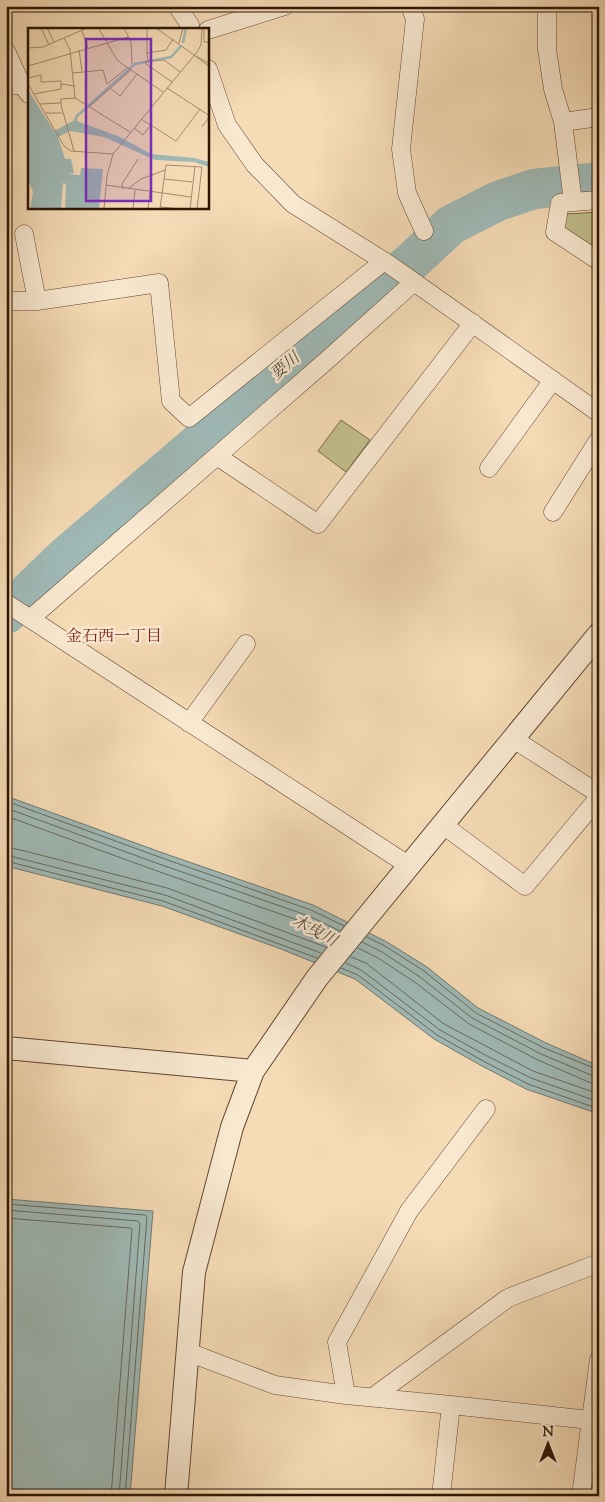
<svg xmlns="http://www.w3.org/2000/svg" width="605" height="1502" font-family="'Sorts Mill Goudy','Noto Serif JP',serif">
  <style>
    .green { fill: #c1be8b; stroke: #786a47 }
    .water { fill: #9fb9b6; stroke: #72786e }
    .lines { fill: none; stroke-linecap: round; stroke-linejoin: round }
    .shore { stroke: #66685c; stroke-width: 1 }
    .river { stroke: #9fb9b6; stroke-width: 40 }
    .minor-casing { stroke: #604730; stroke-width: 19 }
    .tertiary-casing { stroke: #604730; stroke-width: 24 }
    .minor { stroke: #f8e8d0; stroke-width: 18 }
    .tertiary { stroke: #f8e8d0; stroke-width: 22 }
    .labels { text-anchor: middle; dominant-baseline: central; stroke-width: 5; stroke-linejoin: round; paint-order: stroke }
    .water-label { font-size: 16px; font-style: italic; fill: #564f42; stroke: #f8e8d0 }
    .neighbourhood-label { font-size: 16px; fill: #7a1f14; stroke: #f8e8d0 }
    .inset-river { fill: none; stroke: #9fb9b6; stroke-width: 2.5 }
    .inset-road { fill: none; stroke: #a58c6e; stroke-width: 1 }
    .view { fill: #7b2cbf; fill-opacity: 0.15; stroke: #7b2cbf; stroke-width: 2.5 }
    .inset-edge { fill: none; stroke: #2e1603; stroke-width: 2.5 }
  </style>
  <rect width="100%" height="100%" fill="#f5dbb6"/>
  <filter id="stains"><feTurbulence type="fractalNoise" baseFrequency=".004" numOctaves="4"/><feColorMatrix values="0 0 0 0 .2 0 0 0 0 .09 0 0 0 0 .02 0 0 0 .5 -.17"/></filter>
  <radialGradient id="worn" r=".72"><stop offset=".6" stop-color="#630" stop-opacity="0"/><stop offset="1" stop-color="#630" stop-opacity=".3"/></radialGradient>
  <path class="green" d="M599 212V250L564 228 566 214Z
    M341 420 370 440 346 472 318 451Z"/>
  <path class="water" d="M6 796 163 853 313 905 387 942 427 967 478 1008 546 1043 599 1066V1114L526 1089 482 1066 434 1039 355 979 281 949 162 906 6 866Z
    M6 1199 153 1211 130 1496H6Z"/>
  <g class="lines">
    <path class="shore" d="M6 801 162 858 311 910 344 926
      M6 808 159 864 309 916 340 931
      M6 816 157 871 306 923 335 937
      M6 847 25 851 167 888 326 947
      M6 855 165 895 321 953
      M6 861 163 901 317 958
      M367 937 385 946 424 971 476 1013 544 1048 599 1070
      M362 942 382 952 420 977 472 1018 541 1054 593 1076H599
      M358 948 378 958 416 983 469 1024 538 1060 591 1083 599 1084
      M351 957 366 963 444 1024 533 1071 599 1094
      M346 963 361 970 440 1030 487 1056 531 1078 599 1102
      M341 968 358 975 437 1035 485 1062 528 1084 599 1109
      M6 1204 145 1215 147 1217 125 1496
      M6 1210 138 1221 140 1223 119 1496
      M6 1218 130 1228 132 1229 111 1496"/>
    <path class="river" d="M6 614 66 556 411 262 451 225 498 201 534 189 599 182"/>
    <g class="minor-casing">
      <path id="minor" d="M177 6 190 25
        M410 6 415 19 401 149 407 193 424 231
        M547 6V49L553 89 563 122
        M208 30 285 6
        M6 51 21 84
        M208 69 227 125 255 165 293 204 390 265 599 413
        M6 87 21 84 29 94
        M599 200 560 203 555 232 599 261
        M573 202 563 122 599 117
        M24 234 37 301
        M6 301H37L159 283 171 401 189 418 384 261
        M217 456 318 524 473 323
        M489 468 553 380
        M553 512 599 439
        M6 603 408 865
        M31 618 326 361 414 282
        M189 723 246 644
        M512 738 599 794
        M442 824 525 886 599 797
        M188 1352 275 1385 346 1395 451 1405 599 1421
        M346 1395 337 1342 409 1211 486 1109
        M373 1397 508 1298 599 1263
        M441 1496 451 1405
        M581 1496 599 1359"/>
    </g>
    <g class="tertiary-casing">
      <path id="tertiary" d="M6 1048 253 1071 232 1127 194 1272 176 1496
        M253 1071 317 978 599 634"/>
    </g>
    <use href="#minor" class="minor"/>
    <use href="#tertiary" class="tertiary"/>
  </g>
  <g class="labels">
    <g class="water-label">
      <text transform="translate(286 367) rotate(-41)">要川</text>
      <text transform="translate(314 932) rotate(28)">木曳川</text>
    </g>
    <g class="neighbourhood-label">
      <text x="114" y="637">金石西一丁目</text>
    </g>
  </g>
  <g transform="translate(28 28)">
    <rect width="181" height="181" fill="#f5dbb6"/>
    <path d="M0 62 26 103 45 93 50 84 49 93 92 109 123 126 167 130 181 134V139L166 134 127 132 76 109 42 103 30 109 37 131H43L46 145 40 146 52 147 53 140 75 141 71 181H37L38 156 35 155 33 181H2L5 164 0 151Z" fill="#9fb9b6"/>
    <path class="inset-river" d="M155 15 158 0M48 89 107 36 143 29 153 18"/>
    <path class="inset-road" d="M13 0 21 17M19 0 26 14M70 0 79 14M96 0 103 14 104 36M128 0 166 27M176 0V14H182M54 3 60 20M36 10 42 22 47 70 102 104M79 15 90 33 135 64M151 15 155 0M0 20 15 19 59 0M51 22 54 43M119 25V0M166 27 182 39M168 28 182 36M120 33 119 25 138 22 145 11M0 38 100 9M45 45 75 42 79 56 100 39M0 50 13 47V54L33 53V56L47 58M144 54 118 36V33L136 32 152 44M0 56 36 118 43 123 85 126 79 148 76 181M82 60 92 68 109 46M139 60 182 88 174 99M6 66 33 61V56M12 76 33 75M62 78 103 42M18 85H34M113 91 148 113 172 81M106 100 115 107 123 97M46 123 33 77V71L47 70M85 126 169 24 173 17 174 0M136 151 164 154M78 157 163 169M95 161 94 156 110 131M100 161 113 151 137 142M133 179 152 181M105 181 107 162M120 181 124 147M132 181 138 137 174 139 169 181M162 181 167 138"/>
    <path class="view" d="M58 11H123V173H58Z"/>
    <rect width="181" height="181" class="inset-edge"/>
  </g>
  <rect width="605" height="1502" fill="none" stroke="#f5dbb6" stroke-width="25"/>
  <rect x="8" y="8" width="590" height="1487" fill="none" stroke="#2e1603" stroke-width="2.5"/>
  <rect x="12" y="12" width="580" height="1477" fill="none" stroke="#2e1603"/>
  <g transform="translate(548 1444)" stroke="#f8e8d0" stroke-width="4" paint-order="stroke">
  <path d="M0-4L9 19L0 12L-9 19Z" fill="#2e1603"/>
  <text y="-8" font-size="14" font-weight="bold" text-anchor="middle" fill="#2e1603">N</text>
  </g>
  <rect width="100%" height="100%" filter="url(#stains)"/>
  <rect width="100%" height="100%" fill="url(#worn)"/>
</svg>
